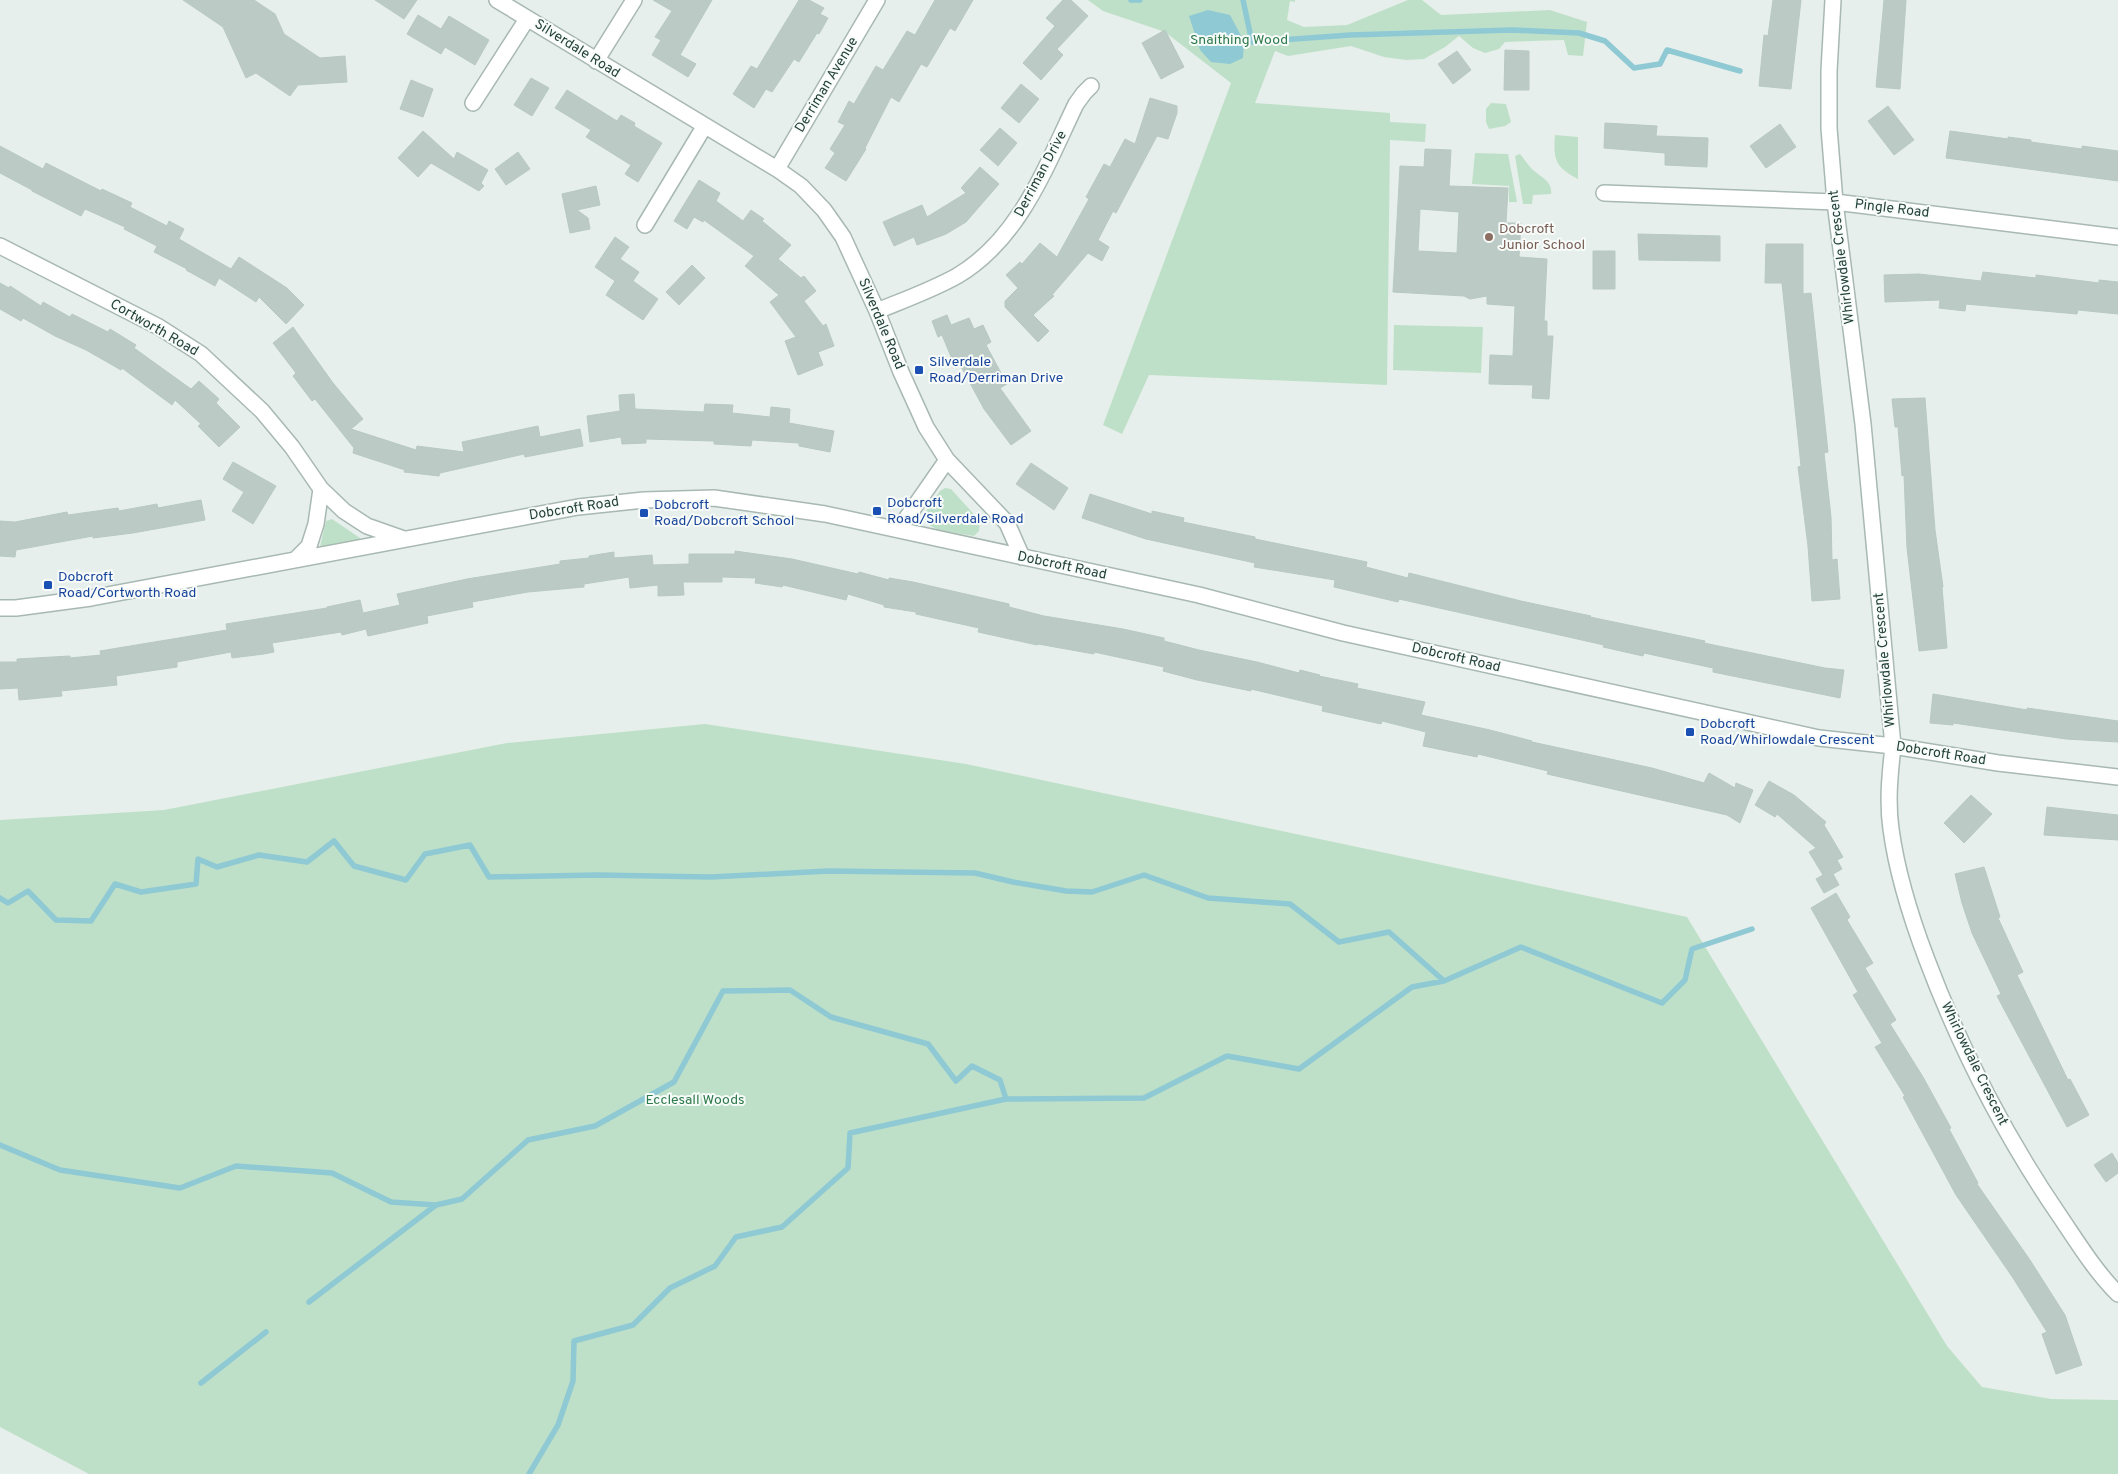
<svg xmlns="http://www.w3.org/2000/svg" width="2118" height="1474" font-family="Overpass,sans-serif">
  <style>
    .green { fill: #bfe0c8 }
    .water { fill: #8ec9d4 }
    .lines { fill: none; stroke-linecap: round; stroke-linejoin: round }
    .stream { stroke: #8ec9d4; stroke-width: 5.5 }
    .building { fill: #bbcac4; stroke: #b8c9c2; fill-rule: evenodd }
    .street-casing { stroke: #a8b8b2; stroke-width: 18 }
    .street { stroke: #fff; stroke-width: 15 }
    .education-dot { fill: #8d6e63; stroke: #f7fbf9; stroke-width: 2 }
    .transit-dot { fill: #1a4fb4; stroke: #f7fbf9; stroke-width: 2 }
    .labels { text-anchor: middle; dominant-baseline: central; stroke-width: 4; stroke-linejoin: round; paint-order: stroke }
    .park-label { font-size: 14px; fill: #2d7a4b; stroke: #f7fbf9 }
    .street-label { font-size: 14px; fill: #24423a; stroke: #f7fbf9 }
    .education-label { font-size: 14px; fill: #785e54; stroke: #f7fbf9; text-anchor: start }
    .transit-label { font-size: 14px; fill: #164399; stroke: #f7fbf9; text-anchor: start }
  </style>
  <rect width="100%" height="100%" fill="#e6efeb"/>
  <path class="green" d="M1088 0H1295V2L1290 1 1287 20 1304 27 1347 25 1408 0H1422L1441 15 1550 10 1587 22 1583 56 1568 55 1564 40 1505 42 1499 49 1485 53 1473 48 1459 36 1445 47 1424 59 1406 60 1384 57 1351 46 1288 56 1275 51 1255 103 1390 113V122L1426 124 1425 142 1390 140 1387 385 1149 375 1122 434 1103 425 1231 83 1165 32 1103 11Z
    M1491 103 1506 104 1511 122 1505 126 1489 129 1486 122V109Z
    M1555 135 1578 137V179C1556 167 1553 161 1555 135Z
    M1475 153 1508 154 1517 202H1509V186L1472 184Z
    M1520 154C1524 159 1528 165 1533 170 1541 177 1553 182 1551 194L1533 195 1532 204H1523L1515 156Z
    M1394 325 1483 327 1481 373 1393 370Z
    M945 488 951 489 980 521 979 531 974 536 938 530 926 523 924 514 940 491Z
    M332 519 360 538V545L323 553 320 547 326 521Z
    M705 724 966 764 1687 917 1947 1346 1982 1387 2051 1399 2118 1400V1474H89L0 1427V820L164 810 507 743Z"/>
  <path class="water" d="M1208 10 1230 15 1244 41 1243 58 1230 64 1211 62 1200 50 1189 16Z"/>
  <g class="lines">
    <path class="stream" d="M1131 0H1140
      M1243 0 1252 42 1350 35 1512 30 1579 33 1605 41 1634 68 1660 64 1667 50 1740 71
      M0 898 8 903 28 891 56 920 91 921 115 884 141 892 196 884 198 859 217 867 259 855 307 862 334 841 354 866 406 880 425 854 470 845 489 877 597 875 711 877 828 871 975 873 1013 882 1066 891 1092 892 1144 875 1208 898 1290 904 1339 942 1389 932 1444 981 1521 947 1662 1003 1685 980 1692 949 1752 929
      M0 1145 60 1170 180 1188 236 1166 332 1173 391 1202 436 1205 462 1199 528 1140 595 1126 674 1082 723 991 790 990 831 1017 928 1044 956 1081 972 1066 1000 1080 1006 1099 1144 1098 1227 1056 1299 1069 1412 987 1444 981
      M309 1302 436 1205
      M201 1383 266 1332
      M529 1474 558 1425 573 1381 574 1341 633 1325 670 1288 715 1266 736 1237 782 1227 848 1168 850 1133 1006 1099"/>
  </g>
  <path class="building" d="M183 0H254L275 14 284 34 320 58 345 56 347 82 298 85 290 96 256 73 246 78 223 27Z
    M375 0H417L404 19Z
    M653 0H712L680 55 696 64 688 77 652 55 661 40 655 37 672 11Z
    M799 0H809L824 8 820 14 828 18 819 34 817 33 799 62 794 59 772 92 766 89 754 108 733 94 751 66 757 69Z
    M935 0H973L955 31 950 28 927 67 921 64 899 102 891 97 865 148 866 149 846 181 825 168 835 153 830 149 845 125 838 122 849 101 854 104 876 66 883 70 907 31 915 35Z
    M1063 0H1071L1088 16 1057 49 1063 55 1041 80 1023 63 1055 26 1046 18Z
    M1773 0H1801L1791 89 1759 86 1764 35 1768 36Z
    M1884 0H1906L1900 89 1876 87Z
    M418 15 441 29 449 16 489 40 475 65 445 47 441 54 407 34Z
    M1165 30 1184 67 1161 79 1142 43Z
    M1505 50 1529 51V90H1504Z
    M1457 51 1471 70 1453 84 1438 64Z
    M531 78 549 88 532 116 514 105Z
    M411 80 433 89 423 117 400 109Z
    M1021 84 1039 99 1019 123 1001 108Z
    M567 90 617 121 621 115 635 123 634 126 662 143 638 182 625 174 631 165 586 137 591 130 555 108Z
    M1150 98 1177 106V113L1168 139 1157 136 1116 213 1113 211 1098 240 1109 247 1102 261 1088 253 1052 295 1054 296 1033 315 1049 331 1038 342 1005 307V301L1018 288 1006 275 1020 262 1022 264 1040 243 1057 257 1089 199 1086 197 1104 164 1110 167 1125 139 1135 144Z
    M1888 106 1914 140 1894 155 1868 121Z
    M1605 123 1657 126 1656 136 1708 138 1707 167 1665 165V153L1604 148Z
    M1780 124 1796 147 1766 168 1750 146Z
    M1000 128 1017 143 998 166 980 150Z
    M423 131 454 159 457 152 488 170 481 183 484 186 479 191 431 163 418 177 398 158Z
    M1950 131 2008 139V137L2031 140V142L2082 149V146L2118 151V181L1946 158Z
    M0 146 43 169 46 163 101 191 102 189 132 203 130 207 167 226 169 221 184 229 179 239 231 269 239 257 287 288 304 305 286 324 259 297 256 302 219 278 215 286 186 270 187 269 154 252 157 246 124 229 125 227 85 209 81 216 32 191V190L0 173Z
    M1425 149 1451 150 1449 186 1508 188 1506 223H1521L1519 257 1547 259 1544 321H1547V336H1553L1549 399 1532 398 1533 385 1489 384 1490 355 1513 356 1515 306 1487 304V296L1470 299 1464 296 1393 292 1400 166 1424 167ZM1420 209 1459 212 1457 253 1418 251Z
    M518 152 530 169 506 185 495 169Z
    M980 167 999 184 966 222 946 234 917 245 914 237 894 246 883 222 922 205 927 217 966 193 961 188Z
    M699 180 720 193 716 201 743 221 751 210 764 219 762 221 791 245 778 259 801 278 804 276 816 291 804 301 823 326 826 324 834 346 818 352 823 365 798 375 785 341 796 337 770 302 779 295 745 266 754 256 704 220 703 222 694 217 687 229 674 221Z
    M596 186 600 205 577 210 588 218 590 229 570 233 562 194Z
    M1638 234 1720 236V261L1639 260Z
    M615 237 629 247 620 259 639 272 633 281 658 299 643 320 606 295 615 281 595 267Z
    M1766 244H1803V294L1811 293 1828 452 1824 453 1831 517 1832 560 1837 559 1840 599 1812 601 1808 546 1798 467 1801 466 1782 283H1765Z
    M1593 251H1615V289H1593Z
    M692 265 705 278 679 305 666 292Z
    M1983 272 2036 278V275L2099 283V280L2118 282V314L2078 310 2077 314 1966 304 1965 311 1939 308 1940 300 1885 302 1884 275 1919 274 1981 281Z
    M0 283 9 288 10 286 41 306 43 302 70 317 72 314 108 332 110 329 136 345 134 348 191 389 199 381 219 399 216 403 240 427 219 447 198 426 201 424 175 400 172 405 122 368 121 370 86 350 55 336 23 318 21 321 0 309Z
    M947 315 951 325 969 318 974 329 983 325 991 342 986 345 1007 384 1000 388 1031 431 1011 445 984 409 956 357 952 359 942 335 938 337 932 321Z
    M293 327 333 383 363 419 351 429 416 450 417 446 464 452 462 442 538 426 540 437 580 429 583 446 525 457 524 454 440 473 439 476 404 472 405 470 353 453 354 448 315 399 312 401 293 376 296 373 273 343Z
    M634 394 635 409 704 412 705 404 733 405 732 413 770 417 771 407 790 409 789 423 834 431 830 452 799 446V443L752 440 751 446 714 444V441L646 439V443L622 444 621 437 590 442 587 416 620 411 619 395Z
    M1925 398 1935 530 1943 587H1942L1947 648 1919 651 1907 548 1904 475 1902 476 1898 427H1895L1892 399Z
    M233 462 276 486 253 524 232 511 244 492 223 479Z
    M1031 463 1068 488 1054 510 1016 484Z
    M1090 494 1152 514V511L1184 518 1183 522 1255 537V539L1367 562 1366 567 1408 578 1409 573 1521 601 1591 616 1590 617 1705 641 1704 643 1825 668 1844 670 1840 698 1713 672V668L1644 653 1643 656 1603 647 1604 645 1399 599 1398 602 1334 587 1335 580 1254 567 1255 563 1146 539 1082 518Z
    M201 500 205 520 133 533 93 538V536L16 550 15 557 0 556V521L15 522 67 512 68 515 118 508 119 511 157 504 158 508Z
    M735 551 792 559 858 574 859 572 889 580V578L913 582 1009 604V607L1044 616 1123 629 1164 638V641L1199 650 1257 662 1299 673 1300 670 1320 675 1319 676 1358 684 1357 688 1425 702 1421 715 1490 730 1532 741V742L1652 768 1704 783 1709 773 1735 788 1736 783 1753 790 1740 823 1727 815 1547 774 1548 771 1478 754 1477 757 1423 746 1426 732 1382 721 1381 724 1322 711 1323 706 1251 689V691L1197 680 1163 671 1164 667 1094 652V654L1038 644 1037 645 978 632 979 628 916 614V612L884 607V605L848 594 846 600 783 585 782 587 755 583 756 578 722 577V582H683L684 595 658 596V585L630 588 629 577 584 584V587L528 592 472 602 473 607 427 616 428 623 368 636 366 629 342 635 341 632 272 643 274 652 264 654 232 658 231 652 177 662V667L116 676 117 685 61 691 62 696 19 700 18 688 0 689V662H17V659L70 656V658L101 655 100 651 227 630 226 624 327 608V607L360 600 363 613 400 605 397 594 467 579 560 564V561L589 558V556L614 552V558L652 555 653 565 689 564V554H735Z
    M1933 694 2027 710V708L2118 721V742L2066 739 1953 723V725L1930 723Z
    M1769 781 1794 795 1826 822 1824 825 1843 857 1837 860 1842 869 1833 874 1839 885 1824 893 1816 879 1823 875 1809 852 1816 848 1777 814 1775 817 1755 805Z
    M1971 795 1992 814 1964 843 1944 823Z
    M2047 807 2118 815V840L2044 835Z
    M1984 867 2000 917 1998 918 2023 972 2017 975 2068 1080 2070 1079 2089 1115 2067 1127 1997 996 2001 994 1972 933 1962 903 1955 874Z
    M1836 893 1850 917 1847 920 1873 963 1865 968 1896 1020 1890 1024 1923 1077 1951 1128 1949 1129 1978 1183 1977 1184 2030 1260 2065 1315 2082 1365 2056 1374 2042 1334 2047 1332 2013 1278 1956 1195 1903 1097 1905 1096 1875 1047 1882 1043 1853 995 1858 992 1811 908Z
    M2112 1153 2118 1163V1173L2106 1182 2094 1165Z"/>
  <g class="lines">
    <g class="street-casing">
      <path id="street" d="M497 0 777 169 801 186 824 210 843 237 877 311 901 372 926 427 947 460 1007 523 1022 557
        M1833 0 1829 71V128L1835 202 1863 424 1893 746C1890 774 1887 801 1891 829 1897 874 1911 918 1927 960 1961 1050 2005 1136 2059 1215 2078 1243 2095 1271 2118 1294
        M596 61 634 0
        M473 103 527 19
        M777 169 877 0
        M1604 193 1835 202 2118 237
        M645 225 704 127
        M0 246 159 327 201 354 262 411 292 447 321 489 344 511 367 526 404 539
        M877 311C904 300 932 290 957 276 1020 239 1046 166 1076 104L1084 93 1091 86
        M899 529 947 460
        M295 560 309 546 316 524 321 489
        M0 608H16L91 598 578 507 644 500 714 498 825 514 1199 595 1343 633 1819 738 1893 746 1998 763 2118 777"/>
    </g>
    <use href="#street" class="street"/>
  </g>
  <circle class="education-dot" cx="1489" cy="237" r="5"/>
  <g class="transit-dot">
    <rect x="914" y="365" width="10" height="10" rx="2.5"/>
    <rect x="872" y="506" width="10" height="10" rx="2.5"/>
    <rect x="639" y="508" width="10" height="10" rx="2.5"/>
    <rect x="43" y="580" width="10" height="10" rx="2.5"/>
    <rect x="1685" y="727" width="10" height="10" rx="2.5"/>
  </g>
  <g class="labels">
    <g class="park-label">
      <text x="1239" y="40">Snaithing Wood</text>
      <text x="695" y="1100">Ecclesall Woods</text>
    </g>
    <g class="street-label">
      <text transform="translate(577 49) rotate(32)">Silverdale Road</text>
      <text transform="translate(827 85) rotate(-59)">Derriman Avenue</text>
      <text transform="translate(1041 174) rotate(-62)">Derriman Drive</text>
      <text transform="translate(1892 209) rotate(7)">Pingle Road</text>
      <text transform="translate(1842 257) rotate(-97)">Whirlowdale Crescent</text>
      <text transform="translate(881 324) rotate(67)">Silverdale Road</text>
      <text transform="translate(154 328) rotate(30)">Cortworth Road</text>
      <text transform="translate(574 509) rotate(-9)">Dobcroft Road</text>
      <text transform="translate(1062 566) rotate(12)">Dobcroft Road</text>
      <text transform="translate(1456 658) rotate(13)">Dobcroft Road</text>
      <text transform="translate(1885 660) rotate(-95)">Whirlowdale Crescent</text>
      <text transform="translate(1941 754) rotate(9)">Dobcroft Road</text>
      <text transform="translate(1974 1064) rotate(64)">Whirlowdale Crescent</text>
    </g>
    <g class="education-label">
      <text x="1499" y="229">Dobcroft<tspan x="1499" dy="16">Junior School</tspan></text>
    </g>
    <g class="transit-label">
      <text x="929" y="362">Silverdale<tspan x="929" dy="16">Road/Derriman Drive</tspan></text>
      <text x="887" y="503">Dobcroft<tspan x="887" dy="16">Road/Silverdale Road</tspan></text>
      <text x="654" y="505">Dobcroft<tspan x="654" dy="16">Road/Dobcroft School</tspan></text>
      <text x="58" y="577">Dobcroft<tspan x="58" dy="16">Road/Cortworth Road</tspan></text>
      <text x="1700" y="724">Dobcroft<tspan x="1700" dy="16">Road/Whirlowdale Crescent</tspan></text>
    </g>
  </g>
</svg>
